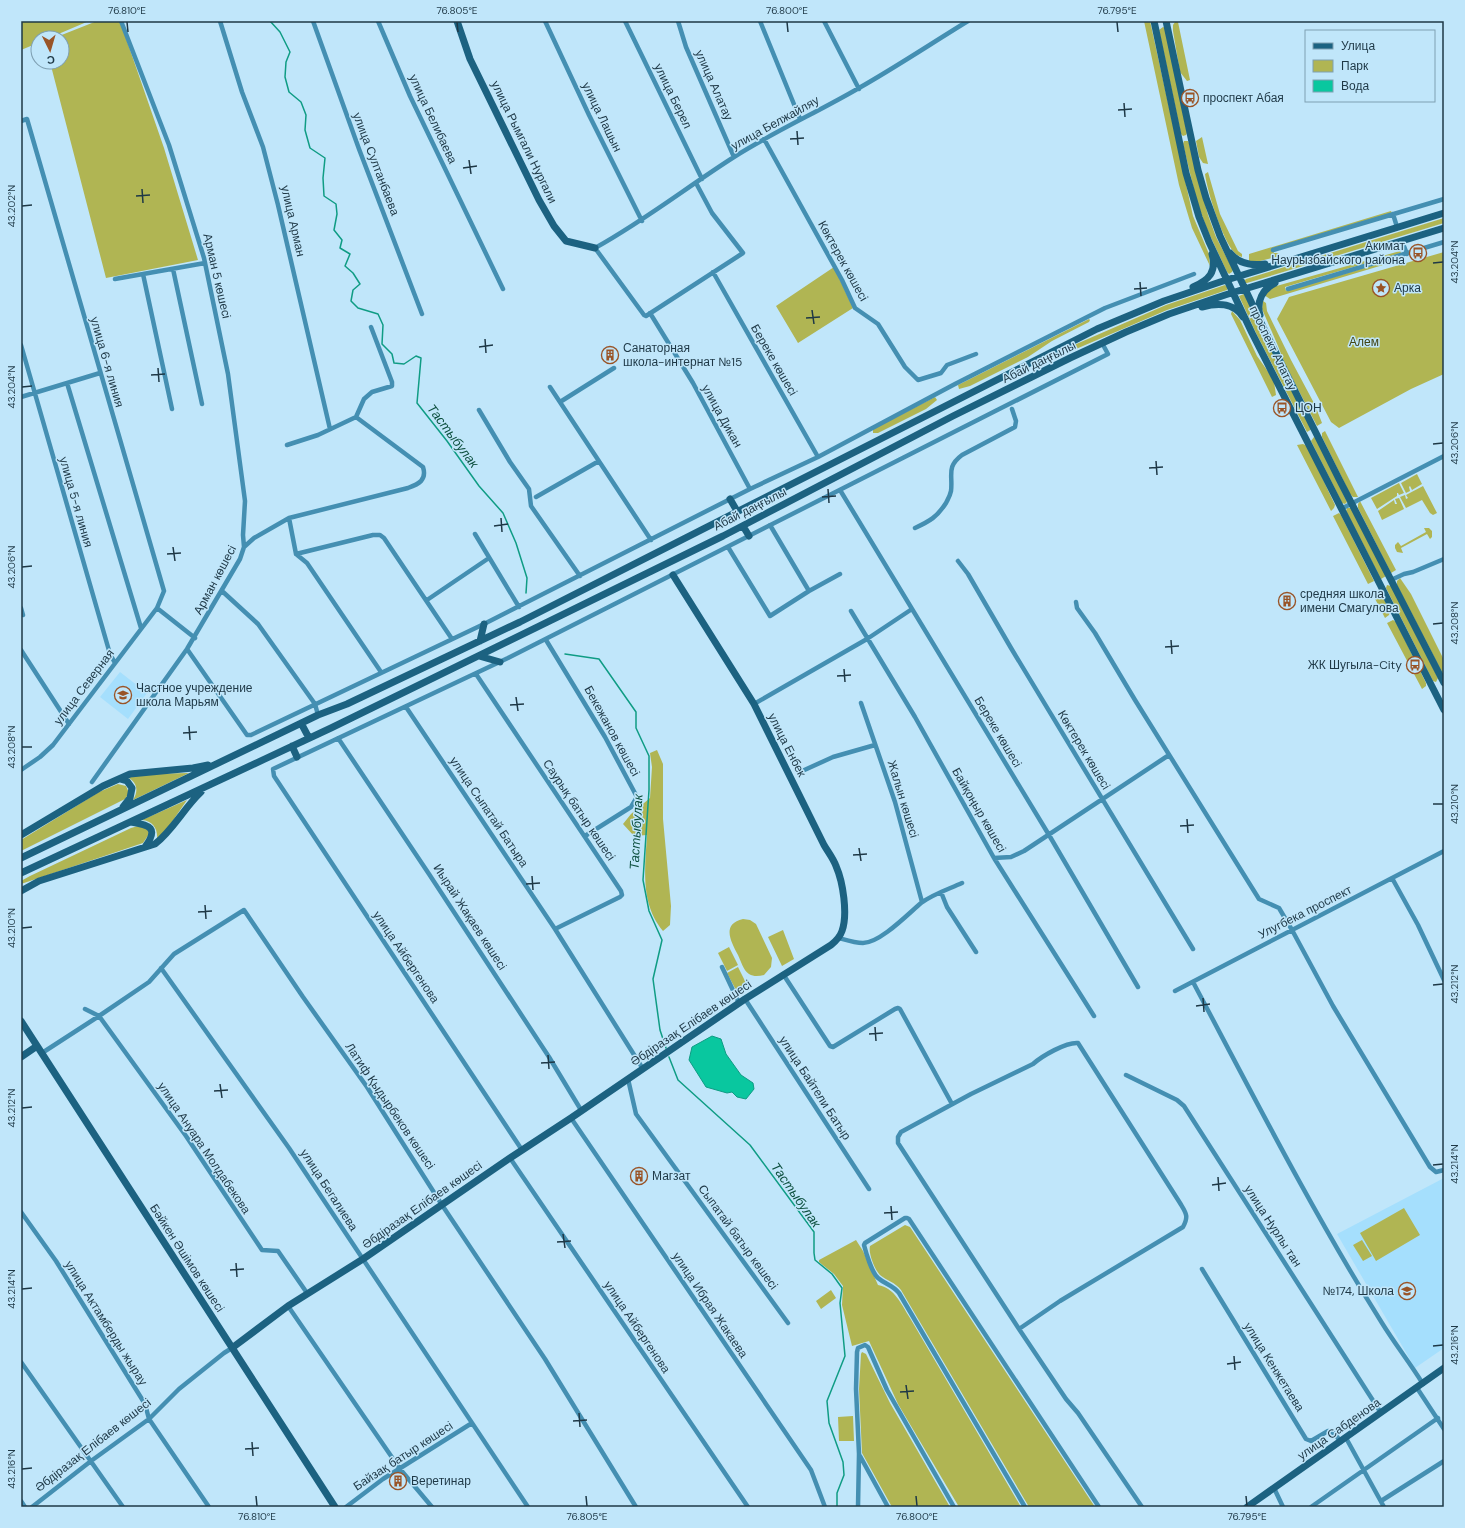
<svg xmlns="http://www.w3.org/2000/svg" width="1465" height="1528" font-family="'DM Sans',sans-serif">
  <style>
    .built { fill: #a5dffd }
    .green { fill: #b0b553 }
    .water { fill: #09c79f; stroke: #0f9c84 }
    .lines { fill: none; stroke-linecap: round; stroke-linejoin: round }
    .stream { stroke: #0f9c84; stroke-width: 1.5 }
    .street { stroke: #448fb2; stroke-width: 4.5 }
    .secondary { stroke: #1c6281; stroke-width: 7 }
    .ticks { fill: none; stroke: #1e3846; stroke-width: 1.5 }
    .labels { text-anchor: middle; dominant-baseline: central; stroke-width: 3; stroke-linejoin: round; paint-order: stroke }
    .street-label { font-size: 12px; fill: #1e3846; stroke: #c0e6fa }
    .poi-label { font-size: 12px; fill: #1e3846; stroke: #c0e6fa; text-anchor: start }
    .park-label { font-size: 12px; fill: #424413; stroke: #c0e6fa }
    .water-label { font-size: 13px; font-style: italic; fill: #0c4f3e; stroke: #c0e6fa }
    .neatline { fill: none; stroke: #1e3846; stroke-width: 1.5 }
    .ticks-label { font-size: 10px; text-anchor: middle; fill: #1e3846 }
  </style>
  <rect width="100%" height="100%" fill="#c0e6fa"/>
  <path class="built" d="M120 672 147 693 128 719 100 697Z
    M1444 1178V1348L1415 1368 1337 1234Z"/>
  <path class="green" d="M21 21H89L49 38H38V43L21 50Z
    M97 21H120L164 148 198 260 106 278 50 62H62V38H54Z
    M1144 21H1150L1193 216 1209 254 1210 266 1192 228 1179 185Z
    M1175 22H1178L1190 80 1187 81 1180 72 1173 31V25Z
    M1163 27 1165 28 1187 133 1186 135 1183 136 1181 134 1159 30Z
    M1202 137 1208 164 1203 163 1199 157 1196 141Z
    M1184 141H1188L1189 143 1208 215 1216 237 1233 270 1232 272 1229 274 1227 272 1207 229 1197 202 1183 144Z
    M1208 172 1220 214 1238 251 1242 254V257C1239 256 1236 255 1234 252 1223 241 1207 191 1205 174Z
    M1391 211 1392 213 1272 249 1274 253H1278L1280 256 1256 262 1249 261V254Z
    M1444 218V223L1247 283H1245L1244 281 1246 279Z
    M1400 251 1401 253 1285 287 1286 291 1402 257 1403 259 1270 299 1264 295 1273 287Z
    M1444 252V374L1411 389 1339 428 1331 422 1277 319 1289 297Z
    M834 267 853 308 798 343 776 306Z
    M1225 285 1228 288 1227 290 1167 310 1076 349 1074 345 1166 305Z
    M1244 294 1312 429 1307 432 1256 333 1239 296Z
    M1263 301 1266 303 1267 311 1291 360 1315 405 1322 423 1317 426 1285 364 1278 346 1262 309Z
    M1232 311 1240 320 1257 356 1269 373 1274 382 1276 395 1272 397 1231 314Z
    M1089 319 1090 320 1089 322 1052 341 1028 357 970 386 959 389 958 385 976 376Z
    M935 397 937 400 926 409 878 433H873V429Z
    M1325 431 1358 497H1353L1350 494 1322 437V433Z
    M1314 437 1316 438 1347 502 1345 504 1342 503 1311 441Z
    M1303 444 1307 446 1335 505 1334 508 1331 511 1297 445Z
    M1417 474 1422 484 1412 490 1410 486 1409 487 1410 491 1406 493 1401 483Z
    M1399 483 1404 493 1399 495 1398 493H1397V496L1377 509 1371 498Z
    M1423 486 1437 513 1433 515 1430 513 1422 500 1406 508 1400 497 1405 495 1406 499 1408 498 1406 495Z
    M1399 498 1404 509 1382 520 1378 511 1394 500 1395 504H1397L1395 499Z
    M1360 501 1396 570 1391 573 1358 508V504Z
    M1347 508H1351L1386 576 1381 579 1346 511Z
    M1339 513 1341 515 1374 581 1368 584 1333 516Z
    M1424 528H1429L1432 531V537L1430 539 1427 534 1401 548 1403 553 1397 552 1395 548V545L1398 542 1401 546 1426 532Z
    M1400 578 1411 594 1444 660V676L1397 585V581Z
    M1387 585 1391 586 1438 678 1436 682 1433 681 1386 588Z
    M1376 591H1380L1390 611 1389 615 1385 618 1372 593Z
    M1393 620 1396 622 1426 683V686L1422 689 1387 623Z
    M657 750 663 764V819L671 906 670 925 663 931C640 904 645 868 647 835L634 836 623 824 631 814 650 798 652 767 650 753Z
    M189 773 133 800C139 790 137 782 127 777L149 774Z
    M118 784 126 786 129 793 125 799 21 851V840L99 792Z
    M187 800 167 829 157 839C158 829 153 821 142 820Z
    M138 826 148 829 149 834 143 843 21 884V881L30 876 131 828Z
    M743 919 750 920 756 924 772 958 771 967 764 975C759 976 754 977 749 974 743 970 741 961 738 955 731 942 721 924 743 919Z
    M783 930 794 959 782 966 768 937Z
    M729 947 738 965 727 971 718 953Z
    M738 967 748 987 737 992 727 973Z
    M1404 1208 1420 1235 1376 1261 1360 1233Z
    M905 1225 910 1227 1095 1507H1029L901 1290C895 1282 887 1281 880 1275 875 1270 868 1253 870 1246Z
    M856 1240 863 1251 878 1285C895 1288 901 1304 910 1318L1021 1507H959L898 1404 869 1341 852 1346 842 1305 843 1286 834 1274 819 1262V1260Z
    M1362 1240 1372 1256 1363 1261 1353 1245Z
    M831 1290 836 1298 821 1309 816 1301Z
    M862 1352 866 1354 890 1403 950 1507H892L862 1453 859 1389 861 1354Z
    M853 1416 854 1441H839L838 1417Z"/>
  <path class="water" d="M712 1036 721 1039 726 1054 741 1075 753 1083 754 1089 746 1099 737 1097 732 1092 727 1093 706 1087 689 1060 692 1047Z"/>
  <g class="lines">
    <path class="stream" d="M270 21 280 32 290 52 286 62 285 77 289 92 301 102 306 115 305 130 310 148 325 158 323 178 324 196 336 204 337 214 334 230 342 240 340 248 350 254 345 266 353 273 360 284 353 290 351 301 358 308 378 314 383 325 382 344 392 354 394 363 404 364 416 356 421 358 417 403 447 441 479 486 503 513 516 543 527 578 526 593
      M565 654 599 659 636 712V728L649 756V790L643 880 649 911 662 940 653 979 660 1030 666 1048
      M669 1057 678 1080 750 1145 814 1232V1253L815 1260 832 1274 842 1288 840 1303 845 1356 827 1401 829 1423 843 1462 844 1475 837 1493V1507"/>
    <path class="street" d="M121 21 169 145 204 258 228 374 245 501 243 535 244 547
      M220 21 242 92 263 147 278 205 330 429
      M313 21 359 149 422 314
      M378 21 410 96 503 289
      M545 21 589 115 642 221
      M625 21 702 179
      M678 21 686 47 734 157
      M760 21 800 119
      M824 21 859 89
      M21 121 27 119 164 591 157 608 53 745 40 757 21 770
      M764 139 842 280 855 308 878 324 905 367 918 380 941 373 947 365 976 354
      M696 183 712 213 743 253 646 316 644 315 595 248C644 221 687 187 734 157 775 131 818 112 859 88 896 67 932 43 968 21
      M1393 214 1397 227
      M1402 241 1407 254
      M1273 250 1444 199
      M173 269 202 404
      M713 272 818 457
      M143 274 172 409
      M115 279 205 263
      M1288 289 1444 242
      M650 313 693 383 750 489
      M21 345 110 654 115 663
      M67 383 141 628
      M550 387 651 540
      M21 397 100 373
      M560 402 614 368
      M479 410 510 462 529 489 531 506 580 576
      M287 445 318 435 356 417 364 399 372 392 392 386V382L371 327
      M840 490 1049 835 1138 987
      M536 497 599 461
      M1341 509 1444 456
      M289 518 296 554
      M770 525 809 591
      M915 528C930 521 937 517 946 503 948 499 950 496 951 491 953 475 946 467 962 455L1015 427 1016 421 1012 409
      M475 534 519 607
      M728 547 770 616 809 591 840 574
      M296 554 373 535H380L384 538 452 639
      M296 554 307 563 381 672
      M958 561 968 574 1011 648 1193 949
      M1391 580 1404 574 1413 572 1444 559
      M222 591 258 624 315 704 318 715
      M427 600 489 558
      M1076 602 1077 608 1095 633 1135 700 1259 899 1279 908 1292 930 1333 1006 1430 1167 1436 1172 1444 1170
      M21 608 23 615
      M157 608 195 638
      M851 611 915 717 994 858 1094 1016
      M546 640 605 737 637 797 631 807 585 836
      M187 649 247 735H251L484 624 750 489 818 457 955 384 1105 308 1194 274
      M21 650 69 724
      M476 674 621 891 622 895 620 897 555 929
      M861 703 895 802 922 902
      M754 704 867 639 912 609
      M406 707 555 929 643 1069
      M338 738 429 874 549 1057 581 1110
      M800 772 833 757 875 745
      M92 782 187 649 240 559 244 547 254 538 289 518 408 488C419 484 427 480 423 467L356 417
      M994 858 1011 857 1024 851 1169 755
      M1392 878 1418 925 1444 980
      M941 892 947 907 976 952
      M839 938C846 940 855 943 863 943 880 943 908 914 921 903 933 894 949 889 962 883
      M722 967 739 1003
      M161 968 289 1148 528 1507
      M783 974 830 1046 833 1047 895 1009 898 1008 900 1009 952 1104
      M1193 982C1254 1097 1313 1213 1382 1323 1395 1344 1410 1363 1423 1384
      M1175 991 1444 851
      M745 999 869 1189
      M85 1009 99 1016 186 1136 262 1250 278 1251 307 1293
      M42 1053 99 1016 149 982 174 954 244 910 303 997 367 1087 442 1205 545 1359 636 1507
      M1126 1075 1177 1100 1184 1106 1381 1413
      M628 1079 636 1114 788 1323
      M571 1118 811 1470 825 1507
      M522 1150 274 776 273 769 508 658 1108 354 1102 343
      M510 1158 748 1507
      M21 1212 56 1261 145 1404 149 1419 209 1507
      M1202 1269 1306 1439 1311 1441 1328 1431 1334 1433 1341 1442
      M288 1306 400 1469 432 1507
      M1019 1329 1060 1301 1183 1227C1189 1216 1186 1213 1180 1203L1078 1043C1066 1042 1042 1056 1033 1064L971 1094 901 1132 898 1137V1143L1019 1329 1066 1399 1078 1413 1142 1507
      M21 1362 123 1507
      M1417 1388 1444 1429
      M1346 1438 1384 1507
      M860 1456 888 1507
      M1274 1488 1283 1507
      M21 1501 25 1507
      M1381 1501 1444 1461
      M32 1507 91 1461 149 1419 179 1389 224 1353 232 1348
      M346 1507 383 1479 472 1423
      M858 1507 859 1454 856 1389 857 1352 858 1348 865 1345 868 1347 887 1390 954 1507
      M1025 1507 899 1293C893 1285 885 1284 878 1278 872 1273 866 1253 864 1245L865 1243 905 1218H907L909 1219 1099 1507
      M1311 1507 1438 1418"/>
    <path class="secondary" d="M457 21 470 59 539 200 554 226 566 241 595 248
      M1154 21 1186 173 1199 217 1209 242 1252 333 1444 710
      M1166 21 1198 170 1206 198 1220 236 1264 329 1339 479 1444 683
      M1230 253C1239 264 1251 266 1265 264
      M1193 287C1209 280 1217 272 1212 254
      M1202 307C1217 303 1233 302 1243 317
      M1260 315C1256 301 1263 289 1275 283
      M730 499 737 511
      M743 526 749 536
      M480 641 484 624
      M479 656 500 662
      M301 723 309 738
      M292 746 297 757
      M120 779 127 781 132 788 130 798 123 807
      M131 822C150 825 159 828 145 847
      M21 835 103 786 130 774 193 768 208 765
      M21 858 318 715 347 704 520 622 1097 329 1164 301 1220 282 1444 213
      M21 873 331 728 723 536 953 416 1070 358 1126 332 1169 314 1225 295 1444 228
      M21 891 39 881 155 844C173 830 184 808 201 792
      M21 1021 335 1507
      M21 1057 37 1046
      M232 1348 288 1306 363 1259 510 1158 571 1118 745 999 831 945C836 941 840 937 842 931 848 914 843 882 836 866 833 858 828 852 824 845L754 704 673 575
      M1247 1507 1444 1368"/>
  </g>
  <path class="ticks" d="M127 22 128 32M457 22 458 32M787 22 788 32M1117 22 1118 32M1124 103 1125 117M1118 110 1132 109M797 131 798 145M790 139 804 138M469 160 471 174M463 168 477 166M142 189 143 203M136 196 150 195M22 206 32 205M1433 263 1443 262M1140 282 1141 296M1134 289 1147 288M812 310 814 324M806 318 820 317M485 339 486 353M479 347 493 345M158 368 159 382M151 375 165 374M22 387 32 386M1433 444 1443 443M1156 461 1157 475M1149 468 1163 467M828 489 829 503M822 497 836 496M501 518 502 532M494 526 508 524M173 547 175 561M167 554 181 553M22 567 32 566M1433 624 1443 623M1171 640 1172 654M1165 647 1179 646M844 669 845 682M837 676 851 675M516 697 518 711M510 705 524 704M189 726 190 740M183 733 197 732M22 747H32M1433 804H1443M1187 819 1188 833M1180 826 1194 825M859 848 861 861M853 855 867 854M532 876 533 890M526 884 540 883M205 905 206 919M198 912 212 911M22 928 32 927M1433 985 1443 984M1203 998 1204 1012M1196 1006 1210 1004M875 1027 876 1041M869 1034 883 1033M548 1055 549 1069M541 1063 555 1062M220 1084 222 1098M214 1091 228 1090M22 1108 32 1107M1433 1165 1443 1164M1218 1177 1219 1191M1212 1185 1226 1183M891 1206 892 1220M884 1213 898 1212M563 1234 565 1248M557 1242 571 1241M236 1263 237 1277M230 1270 244 1269M22 1289 32 1288M1433 1346 1443 1345M1234 1356 1235 1370M1227 1364 1241 1362M906 1385 908 1399M900 1392 914 1391M579 1413 580 1427M573 1421 587 1420M252 1442 253 1456M245 1449 259 1448M22 1469 32 1468M256 1496 257 1506M586 1496 587 1506M916 1496 917 1506M1246 1496 1247 1506"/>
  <defs>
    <g id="bus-ring" transform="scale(0.9)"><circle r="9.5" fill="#c0e6fa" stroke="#995427" stroke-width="1.5"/><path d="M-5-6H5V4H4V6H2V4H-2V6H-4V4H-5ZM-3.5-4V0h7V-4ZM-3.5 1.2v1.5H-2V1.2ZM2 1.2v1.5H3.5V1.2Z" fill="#995427"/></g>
    <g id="sight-ring" transform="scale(0.9)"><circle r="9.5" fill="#c0e6fa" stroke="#995427" stroke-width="1.5"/><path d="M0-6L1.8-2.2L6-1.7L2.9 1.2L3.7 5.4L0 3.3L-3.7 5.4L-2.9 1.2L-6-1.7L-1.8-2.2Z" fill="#995427"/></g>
    <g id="building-ring" transform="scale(0.9)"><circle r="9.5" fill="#c0e6fa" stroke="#995427" stroke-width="1.5"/><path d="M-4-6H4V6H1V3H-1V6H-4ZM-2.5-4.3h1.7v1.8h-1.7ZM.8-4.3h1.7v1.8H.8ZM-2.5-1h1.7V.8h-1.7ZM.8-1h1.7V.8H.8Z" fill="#995427"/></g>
    <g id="school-ring" transform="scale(0.9)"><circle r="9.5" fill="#c0e6fa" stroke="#995427" stroke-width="1.5"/><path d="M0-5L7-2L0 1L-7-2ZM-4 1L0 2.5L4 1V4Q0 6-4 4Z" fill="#995427"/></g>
  </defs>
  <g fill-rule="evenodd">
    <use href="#bus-ring" x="1190" y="98"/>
    <use href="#bus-ring" x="1418" y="253"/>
    <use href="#sight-ring" x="1381" y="288"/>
    <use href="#building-ring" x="610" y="355"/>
    <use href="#bus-ring" x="1282" y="408"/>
    <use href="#building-ring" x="1287" y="601"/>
    <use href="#bus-ring" x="1415" y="665"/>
    <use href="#school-ring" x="123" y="695"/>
    <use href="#building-ring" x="639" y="1176"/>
    <use href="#school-ring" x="1407" y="1291"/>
    <use href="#building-ring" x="398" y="1481"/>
  </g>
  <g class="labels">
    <g class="street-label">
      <text transform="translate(714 85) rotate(66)">улица Алатау</text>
      <text transform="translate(673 96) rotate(64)">улица Берел</text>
      <text transform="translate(602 117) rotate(64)">улица Лашын</text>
      <text transform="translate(433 119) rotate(65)">улица Белибаева</text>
      <text transform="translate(775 123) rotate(-29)">улица Белжайляу</text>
      <text transform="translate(524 142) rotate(64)">улица Рымгали Нургали</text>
      <text transform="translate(376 164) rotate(69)">улица Султанбаева</text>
      <text transform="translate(293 221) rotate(77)">улица Арман</text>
      <text transform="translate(843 261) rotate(61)">Көктерек көшесі</text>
      <text transform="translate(217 276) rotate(77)">Арман 5 көшесі</text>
      <text transform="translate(1273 348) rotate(64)">проспект Алатау</text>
      <text transform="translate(774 360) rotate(60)">Береке көшесі</text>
      <text transform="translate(107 362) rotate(74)">улица 6-я линия</text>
      <text transform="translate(1039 362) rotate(-26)">Абай даңғылы</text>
      <text transform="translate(722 416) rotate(61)">улица Дикан</text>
      <text transform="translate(76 502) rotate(74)">улица 5-я линия</text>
      <text transform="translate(750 509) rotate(-27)">Абай даңғылы</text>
      <text transform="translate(215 580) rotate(-62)">Арман көшесі</text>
      <text transform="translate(84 687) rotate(-53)">улица Северная</text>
      <text transform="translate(612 731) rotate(61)">Бекежанов көшесі</text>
      <text transform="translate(998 732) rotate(59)">Береке көшесі</text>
      <text transform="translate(787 745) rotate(63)">улица Енбек</text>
      <text transform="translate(1084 750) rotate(59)">Көктерек көшесі</text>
      <text transform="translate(903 799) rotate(73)">Жалын көшесі</text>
      <text transform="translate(579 810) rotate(56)">Саурық батыр көшесі</text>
      <text transform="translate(979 810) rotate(60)">Байқоңыр көшесі</text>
      <text transform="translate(489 812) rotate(56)">улица Сыпатай Батыра</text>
      <text transform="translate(1305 912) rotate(-27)">Улугбека проспект</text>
      <text transform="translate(470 917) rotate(57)">Иырай Жақаев көшесі</text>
      <text transform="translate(406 957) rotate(56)">улица Айбергенова</text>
      <text transform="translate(691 1023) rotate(-34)">Әбдіразақ Елібаев көшесі</text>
      <text transform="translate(815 1088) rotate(57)">улица Байтели Батыр</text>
      <text transform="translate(390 1106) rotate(56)">Латиф Қыдырбеков көшесі</text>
      <text transform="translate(204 1148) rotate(56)">улица Ануара Молдабекова</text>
      <text transform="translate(329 1190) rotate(57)">улица Бегалиева</text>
      <text transform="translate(422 1205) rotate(-35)">Әбдіразақ Елібаев көшесі</text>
      <text transform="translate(1273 1226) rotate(57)">улица Нурлы тан</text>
      <text transform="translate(738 1237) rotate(54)">Сыпатай батыр көшесі</text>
      <text transform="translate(187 1258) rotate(57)">Бәйкен Әшімов көшесі</text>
      <text transform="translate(710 1305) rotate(56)">улица Ибрая Жакаева</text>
      <text transform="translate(106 1323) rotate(58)">улица Актамберды жырау</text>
      <text transform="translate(637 1327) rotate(56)">улица Айбергенова</text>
      <text transform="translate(1274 1367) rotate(58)">улица Кенжетаева</text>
      <text transform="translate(1339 1429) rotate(-35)">улица Сабденова</text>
      <text transform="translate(93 1445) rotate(-38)">Әбдіразақ Елібаев көшесі</text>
      <text transform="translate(403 1456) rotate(-33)">Байзақ батыр көшесі</text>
    </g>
    <g class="poi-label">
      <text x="1203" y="98">проспект Абая</text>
      <text x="1405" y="246" text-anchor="end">Акимат<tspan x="1405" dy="14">Наурызбайского района</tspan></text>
      <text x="1394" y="288">Арка</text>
      <text x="623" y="348">Санаторная<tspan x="623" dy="14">школа-интернат №15</tspan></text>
      <text x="1295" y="408">ЦОН</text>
      <text x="1300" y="594">средняя школа<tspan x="1300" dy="14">имени Смагулова</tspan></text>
      <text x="1402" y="665" text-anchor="end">ЖК Шугыла-City</text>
      <text x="136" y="688">Частное учреждение<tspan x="136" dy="14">школа Марьям</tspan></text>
      <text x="652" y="1176">Магзат</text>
      <text x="1394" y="1291" text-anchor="end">№174, Школа</text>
      <text x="411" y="1481">Веретинар</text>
    </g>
    <g class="park-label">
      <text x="1364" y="342">Алем</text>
    </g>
    <g class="water-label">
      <text transform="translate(453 436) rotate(53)">Тастыбулак</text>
      <text transform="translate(636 832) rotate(-87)">Тастыбулак</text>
      <text transform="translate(796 1195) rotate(55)">Тастыбулак</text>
    </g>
  </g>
  <rect width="1465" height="1528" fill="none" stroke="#c0e6fa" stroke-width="44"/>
  <rect x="1305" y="30" width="130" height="72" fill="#c0e6fa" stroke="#7fa0b2"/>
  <rect x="1313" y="43" width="20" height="6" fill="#1c6281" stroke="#7fa0b2"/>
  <text x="1341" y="50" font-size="12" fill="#1e3846">Улица</text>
  <rect x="1313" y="60" width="20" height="12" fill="#b0b553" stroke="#7fa0b2"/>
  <text x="1341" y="70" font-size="12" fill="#1e3846">Парк</text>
  <rect x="1313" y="80" width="20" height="12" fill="#09c79f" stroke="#7fa0b2"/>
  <text x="1341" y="90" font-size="12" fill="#1e3846">Вода</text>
  <g transform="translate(50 50) rotate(175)"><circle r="19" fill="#c0e6fa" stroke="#7fa0b2"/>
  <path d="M0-3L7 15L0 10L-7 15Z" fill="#995427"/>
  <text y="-6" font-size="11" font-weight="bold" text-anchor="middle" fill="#1e3846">С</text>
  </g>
  <rect x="22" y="22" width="1421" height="1484" class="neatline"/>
  <g class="ticks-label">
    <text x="127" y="14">76.810°E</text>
    <text x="457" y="14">76.805°E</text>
    <text x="787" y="14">76.800°E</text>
    <text x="1117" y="14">76.795°E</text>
    <text transform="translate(11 206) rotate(-90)" y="4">43.202°N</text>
    <text transform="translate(1454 262) rotate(-90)" y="4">43.204°N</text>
    <text transform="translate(11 387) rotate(-90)" y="4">43.204°N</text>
    <text transform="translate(1454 443) rotate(-90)" y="4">43.206°N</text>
    <text transform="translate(11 567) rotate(-90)" y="4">43.206°N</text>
    <text transform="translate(1454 623) rotate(-90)" y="4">43.208°N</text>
    <text transform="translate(11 747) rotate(-90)" y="4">43.208°N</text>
    <text transform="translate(1454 804) rotate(-90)" y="4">43.210°N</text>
    <text transform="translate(11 928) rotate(-90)" y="4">43.210°N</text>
    <text transform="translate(1454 984) rotate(-90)" y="4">43.212°N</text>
    <text transform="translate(11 1108) rotate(-90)" y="4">43.212°N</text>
    <text transform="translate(1454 1164) rotate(-90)" y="4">43.214°N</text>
    <text transform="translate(11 1289) rotate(-90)" y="4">43.214°N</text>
    <text transform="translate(1454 1345) rotate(-90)" y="4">43.216°N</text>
    <text transform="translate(11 1469) rotate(-90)" y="4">43.216°N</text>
    <text x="257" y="1520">76.810°E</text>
    <text x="587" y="1520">76.805°E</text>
    <text x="917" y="1520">76.800°E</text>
    <text x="1247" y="1520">76.795°E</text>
  </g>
</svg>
